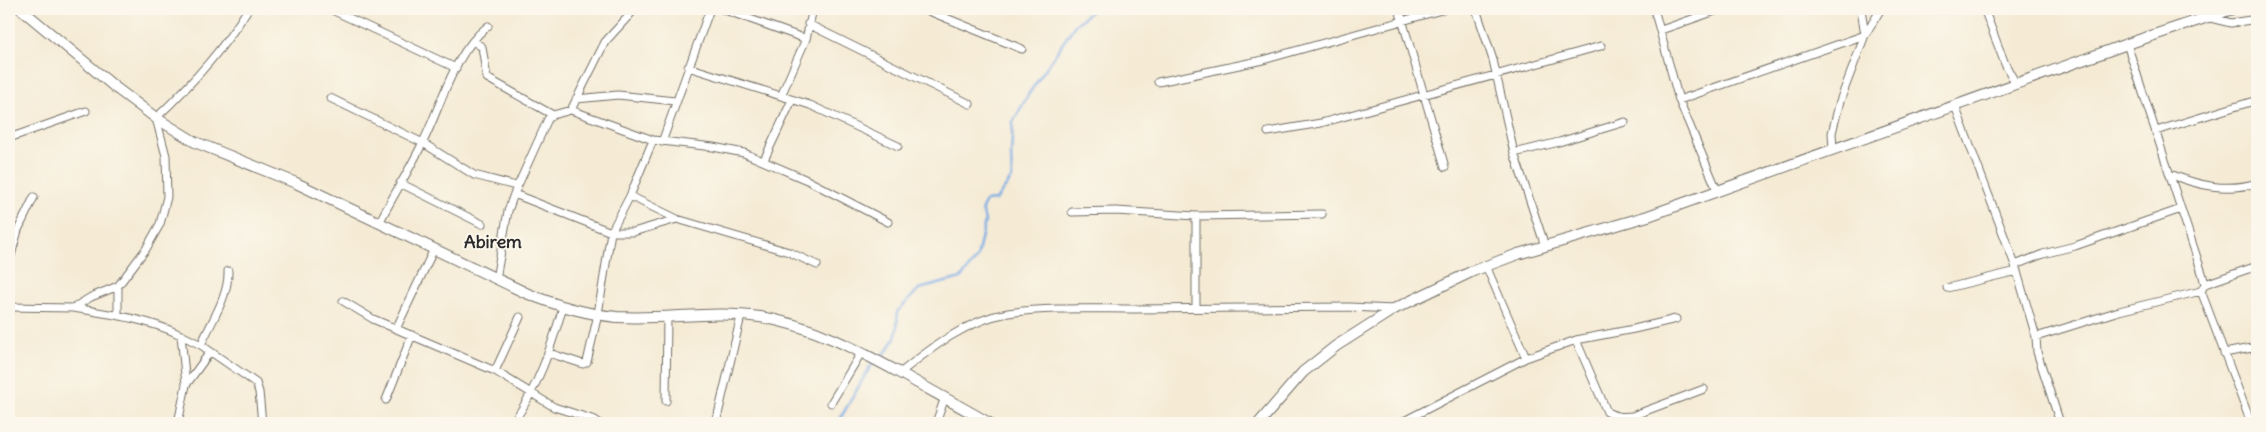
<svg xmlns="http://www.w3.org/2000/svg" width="2266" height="432" font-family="Delius,sans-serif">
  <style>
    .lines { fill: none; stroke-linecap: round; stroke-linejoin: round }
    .stream { stroke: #79abe5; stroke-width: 2.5 }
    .street-casing { stroke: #726e66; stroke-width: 9 }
    .secondary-casing { stroke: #726e66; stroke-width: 12 }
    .street { stroke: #fff; stroke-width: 7 }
    .secondary { stroke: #fff; stroke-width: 10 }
    .labels { text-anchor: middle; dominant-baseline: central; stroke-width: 4; stroke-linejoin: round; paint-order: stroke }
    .quarter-label { font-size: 18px; font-weight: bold; fill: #2b2b2b; stroke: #fbf7ec }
  </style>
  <rect width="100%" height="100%" fill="#fbf7ec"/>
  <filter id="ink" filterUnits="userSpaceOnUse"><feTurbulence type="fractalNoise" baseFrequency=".02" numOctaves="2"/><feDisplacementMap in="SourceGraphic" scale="10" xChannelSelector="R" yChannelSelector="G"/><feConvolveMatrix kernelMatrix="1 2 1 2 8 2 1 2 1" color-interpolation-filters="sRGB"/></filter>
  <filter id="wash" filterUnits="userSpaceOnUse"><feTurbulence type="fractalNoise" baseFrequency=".0096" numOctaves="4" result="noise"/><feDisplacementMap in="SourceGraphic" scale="20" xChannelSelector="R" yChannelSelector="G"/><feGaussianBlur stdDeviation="1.12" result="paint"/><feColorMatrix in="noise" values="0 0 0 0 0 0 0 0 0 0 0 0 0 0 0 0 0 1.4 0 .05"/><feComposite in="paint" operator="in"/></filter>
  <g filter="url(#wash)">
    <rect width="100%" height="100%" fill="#f5ebd5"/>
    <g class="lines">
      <path class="stream" d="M879 359C895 344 899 333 897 312L919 289 961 278 977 258 985 221 982 209 986 201 996 200 1012 178 1011 154 1013 122 1028 95 1075 25 1094 9
        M840 423 841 417 870 367 875 362"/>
    </g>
  </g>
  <g filter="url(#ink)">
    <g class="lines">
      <g class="street-casing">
        <path id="street" d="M330 9 456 68
          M722 9 806 39
          M924 9 1022 49
          M1399 9 1445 167
          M1476 9 1493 60 1514 153 1545 246
          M1654 9 1679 100 1717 190
          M1984 9 2005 64 2016 84
          M2203 9 2206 17 2231 23 2257 19
          M808 24 970 104
          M1661 30 1721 9
          M473 41 482 47 487 78 553 115
          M2127 44 2202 273 2205 284 2201 291 2251 423
          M688 67 810 105 898 146
          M1158 82 1263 60 1445 9
          M781 96 806 39 813 9
          M330 98 423 143 474 175 516 186
          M576 99 618 95 675 101
          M1679 100 1865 35 1861 9
          M1955 106 2015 265
          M571 110 605 42 635 9
          M2156 131 2257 100
          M1268 132 1321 123 1601 46
          M9 138 86 111
          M662 142 710 9
          M1833 149 1832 133 1840 101 1865 35 1881 9
          M1514 153 1559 142 1625 122
          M764 160 792 100
          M2170 174C2199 186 2227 192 2257 183
          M400 183 482 224
          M514 194 611 232H633L677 219 789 252 817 265
          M630 196 677 219
          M1072 212 1116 211 1196 216V308
          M1196 216 1322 214
          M379 223C393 196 410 169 423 142 442 104 453 53 488 26
          M9 263 18 230 34 197
          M1486 266 1526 358
          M496 279 508 211 514 194 548 119 553 115 571 110 653 140 713 147 744 153 807 180 888 222
          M2205 284 2257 266
          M118 286V315
          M1947 288 2017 271
          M343 301 373 319 495 371 554 407 595 420 599 423
          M9 307 73 308 91 297 118 286 146 249 160 224 167 197 166 156 156 118C191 85 223 50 248 9
          M73 308C111 314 147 319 181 335L186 385 178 423
          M397 327 434 249
          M181 335 201 345 256 383 259 392 262 423
          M2036 337 2119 311 2201 291
          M1576 340 1634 329 1676 319
          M201 345C211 322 229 296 228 271
          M549 353 583 364 587 362 598 314 611 232 630 196 653 140
          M2224 353 2257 347
          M495 371 520 317
          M900 373C931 348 967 320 1008 313 1046 307 1094 309 1133 309 1205 308 1277 307 1349 307L1394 309
          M186 385 210 352
          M386 400 412 335
          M666 401 667 316
          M831 403 861 353
          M513 423C539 385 550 350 563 307
          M716 423 741 316
          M936 423 945 397
          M1400 423 1526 358 1576 340 1607 412C1616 417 1622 417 1632 416L1704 389
          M2060 423 2037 352 2036 337 2015 265 2043 254 2075 246 2181 209"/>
      </g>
      <g class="secondary-casing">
        <path id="secondary" d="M21 9 116 88 156 118 195 142 296 183 526 293C555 305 585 314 617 317 665 320 712 310 760 317 811 325 856 349 900 373 930 390 960 406 989 423
          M1259 423 1303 372 1336 346 1394 309 1473 271 1518 254 1648 216 2127 44 2232 9"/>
      </g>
      <use href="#street" class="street"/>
      <use href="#secondary" class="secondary"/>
    </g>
  </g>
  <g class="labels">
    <g class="quarter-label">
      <text x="493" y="241">Abirem</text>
    </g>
  </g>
  <rect width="2266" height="432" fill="none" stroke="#fbf7ec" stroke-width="30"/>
</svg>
